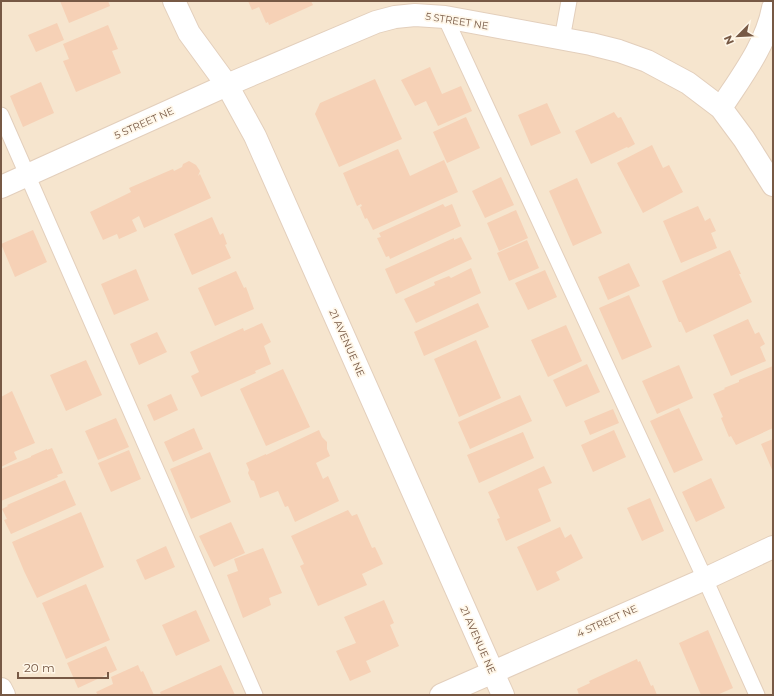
<svg xmlns="http://www.w3.org/2000/svg" width="774" height="696" font-family="Montserrat,sans-serif">
  <style>
    .residential { fill: #f6e5ce }
    .building { fill: #f6d1b6 }
    .lines { fill: none; stroke-linecap: round; stroke-linejoin: round }
    .lane-casing { stroke: #e3cfbc; stroke-width: 17 }
    .street-casing { stroke: #e3cfbc; stroke-width: 24 }
    .lane { stroke: #fff; stroke-width: 15 }
    .street { stroke: #fff; stroke-width: 22 }
    .labels { text-anchor: middle; dominant-baseline: central; stroke-width: 3.5; stroke-linejoin: round; paint-order: stroke }
    .street-label { font-size: 10px; fill: #775945; stroke: #fff7e9 }
  </style>
  <rect width="100%" height="100%" fill="#fef3e1"/>
  <path class="residential" d="M1 1H773V695H1Z"/>
  <path class="building" d="M60 1H108L110 6 69 23Z
    M248 1H311L313 5 269 25 268 22 266 23 259 7 252 10Z
    M57 23 64 40 36 52 28 35Z
    M108 25 118 49 112 51 121 73 76 92 63 61 69 59 63 44Z
    M430 67 442 94 461 86 472 111 438 126 426 101 415 106 401 80Z
    M375 79 402 139 339 167 315 114 320 103Z
    M41 82 54 113 23 127 10 96Z
    M547 103 561 133 531 146 518 115Z
    M614 112 618 118 621 117 635 144 628 148 627 147 591 164 575 131Z
    M466 117 480 148 447 163 433 132Z
    M652 145 663 168 669 165 683 192 643 213 617 163Z
    M398 149 410 176 444 160 458 192 373 230 367 218 365 219 360 207 362 206 361 204 357 206 343 173Z
    M189 161 196 165 200 171 198 176 200 174 211 198 144 228 139 216 132 220 137 231 119 239 117 234 103 240 90 212 131 192 129 188 173 169 174 171 182 167 183 164Z
    M501 177 514 205 485 218 472 191Z
    M577 178 602 233 573 246 549 191Z
    M443 204 445 207 452 204 461 226 390 259 389 256 386 257 377 238 381 237 379 233Z
    M698 206 705 221 710 218 716 231 711 233 717 248 681 263 663 221Z
    M516 210 528 238 499 251 487 223Z
    M212 217 220 235 223 233 227 244 225 245 231 258 192 275 174 234Z
    M33 230 47 262 15 277 1 244Z
    M461 237 472 259 396 294 385 269 454 238V240Z
    M527 240 539 268 509 281 497 253Z
    M730 250 741 274H739L752 302 686 333 681 322H679L662 281Z
    M629 263 640 286 608 300 598 277Z
    M471 268 481 293 416 323 404 299 435 285 434 282 449 276 451 278Z
    M136 269 149 300 114 315 101 284Z
    M545 270 557 297 528 310 515 283Z
    M236 271 244 288 246 287 254 309 215 326 198 288Z
    M629 295 652 347 622 360 599 308Z
    M478 303 489 327 424 356 414 332Z
    M748 319 755 334 759 332 765 344 760 347 766 361 731 376 713 335Z
    M262 323 271 342 264 346 271 364 255 371 256 373 201 397 191 376 199 372 190 352 243 328 244 331Z
    M566 325 582 361 548 377 531 340Z
    M157 332 167 352 139 365 130 344Z
    M476 340 501 398 459 417 434 359Z
    M86 360 102 395 66 411 50 375Z
    M587 364 600 392 566 407 553 380Z
    M679 365 693 398 657 414 642 381Z
    M773 366V428L736 445 731 436 729 437 721 418 723 417 713 394 725 389 724 388 739 382V380Z
    M283 369 310 427 266 446 240 389Z
    M12 391 35 443 14 452 17 459 1 467V397Z
    M171 394 178 410 154 421 147 405Z
    M520 395 532 421 470 449 458 422Z
    M679 408 703 460 674 473 650 421Z
    M613 409 619 423 590 435 584 421Z
    M116 418 129 447 98 460 85 431Z
    M194 428 203 449 173 462 164 442Z
    M319 430 322 437 327 442V449L330 456 316 463 323 479 328 476 339 501 295 522 288 506 285 507 278 491 260 498 254 481 251 480 248 473 249 470 246 463 266 454V455Z
    M614 430 626 457 593 472 581 445Z
    M523 432 534 458 479 483 467 455Z
    M773 439V472L761 444Z
    M52 448 63 473 57 475 58 477 1 501V469L31 457V456L47 449V450Z
    M129 450 141 479 111 492 98 463Z
    M210 452 231 502 191 519 170 469Z
    M544 466 552 483 538 489 551 521 506 541 497 519 500 518 488 492Z
    M711 478 725 508 696 522 682 492Z
    M65 480 76 505 11 534 4 520 7 519 2 509 8 506 7 505Z
    M650 498 664 531 642 541 627 508Z
    M348 510 352 516 357 514 372 548 375 547 383 564 362 574 367 585 318 606 300 566 304 564 291 536Z
    M81 512 104 567 37 598 24 571 12 542Z
    M231 522 245 553 214 567 199 536Z
    M560 527 565 538 571 534 583 558 556 572 560 580 537 591 517 547Z
    M166 546 175 567 145 580 136 560Z
    M263 548 282 593 269 598 271 605 243 618 227 575 238 571 234 559Z
    M86 584 110 640 66 659 42 603Z
    M384 600 394 623 390 625 399 646 366 661 371 672 350 681 336 651 356 643 344 617Z
    M196 610 210 641 176 656 162 625Z
    M708 630 733 688 717 695H701L679 643Z
    M106 646 117 670 78 688 67 663Z
    M637 659 638 662 640 661 651 686 653 685 657 695H579L577 689 590 683 589 681Z
    M138 665 141 672 143 671 154 695H98L96 692 113 684 111 677Z
    M221 665 235 695H161L160 692Z"/>
  <g class="lines">
    <g class="lane-casing">
      <path id="lane" d="M445 17 705 579 757 695
        M562 39 569 1
        M1 115 255 695"/>
    </g>
    <g class="street-casing">
      <path id="street" d="M174 1 189 33 227 85 255 136 503 695
        M721 108C741 77 766 45 773 8
        M1 187 227 85 376 22 395 17 415 15 445 17 591 44 619 51 647 61 688 83 721 108 744 139 773 185
        M1 689 4 695
        M441 695 705 579 773 547"/>
    </g>
    <use href="#lane" class="lane"/>
    <use href="#street" class="street"/>
  </g>
  <g class="labels">
    <g class="street-label">
      <text transform="translate(457 21) rotate(9)">5 STREET NE</text>
      <text transform="translate(144 123) rotate(-24)">5 STREET NE</text>
      <text transform="translate(347 343) rotate(66)">21 AVENUE NE</text>
      <text transform="translate(607 621) rotate(-24)">4 STREET NE</text>
      <text transform="translate(478 640) rotate(66)">21 AVENUE NE</text>
    </g>
  </g>
  <rect width="774" height="696" fill="none" stroke="#775945" stroke-width="4"/>
  <g transform="translate(738 36) rotate(246)" stroke="#fff7e9" stroke-width="3" paint-order="stroke">
  <path d="M0-3L7 15L0 10L-7 15Z" fill="#775945"/>
  <text y="-6" font-size="11" font-weight="bold" text-anchor="middle" fill="#775945">N</text>
  </g>
  <path d="M18 672v6h90v-6" fill="none" stroke="#775945" stroke-width="2"/>
  <text x="24" y="672" font-size="12" fill="#775945" stroke="#fff7e9" stroke-width="3" paint-order="stroke">20 m</text>
</svg>
